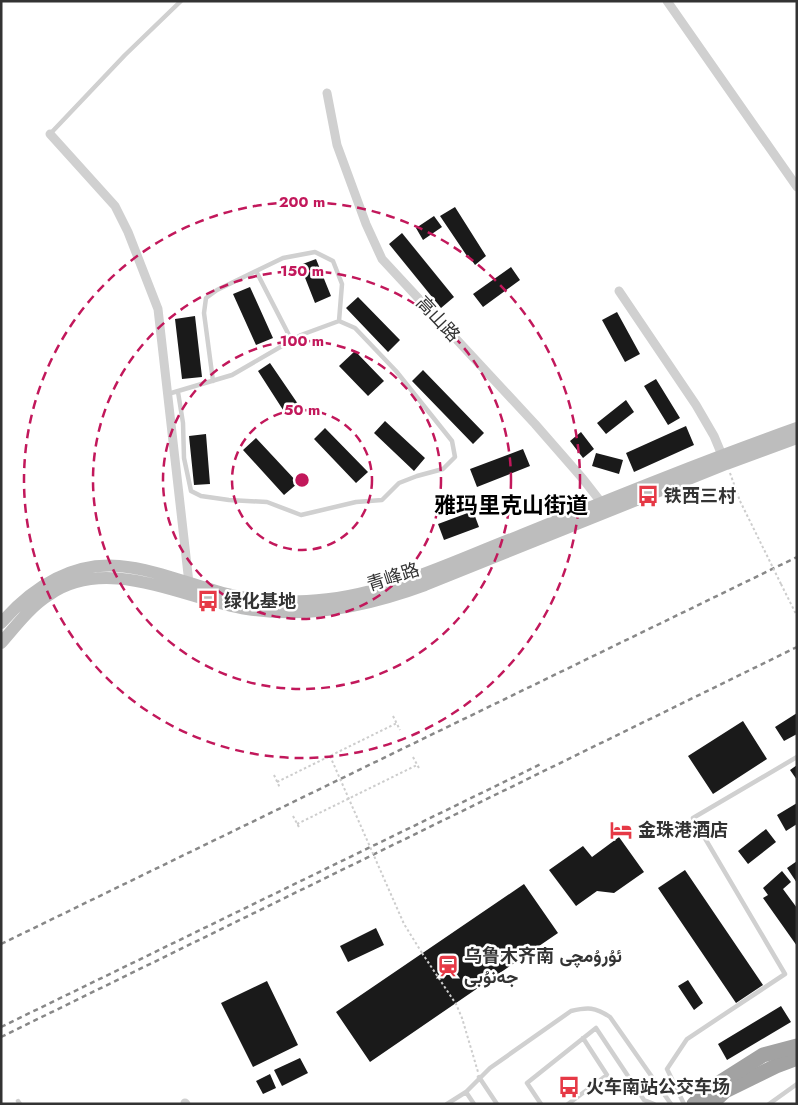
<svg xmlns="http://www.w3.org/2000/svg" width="798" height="1105" font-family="Jost,Vazirmatn,'Noto Sans SC',sans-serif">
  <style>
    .building { fill: #1a1a1a }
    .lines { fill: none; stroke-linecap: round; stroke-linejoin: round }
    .path { stroke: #cdcdcd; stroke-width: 2; stroke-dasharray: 2.5 2.5; stroke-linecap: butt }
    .service { stroke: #d0d0d0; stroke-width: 4.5 }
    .minor { stroke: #d0d0d0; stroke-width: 9 }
    .secondary { stroke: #bdbdbd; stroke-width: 12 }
    .trunk { stroke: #a2a2a2; stroke-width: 15 }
    .rail { stroke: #888; stroke-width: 2.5; stroke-dasharray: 5 4; stroke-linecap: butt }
    .path-bridge { stroke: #cdcdcd; stroke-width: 2; stroke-dasharray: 2.5 2.5; stroke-linecap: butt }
    .trunk-bridge { stroke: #a2a2a2; stroke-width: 15 }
    .ring { fill: none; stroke: #c2185b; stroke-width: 2.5; stroke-dasharray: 9 6 }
    .labels { text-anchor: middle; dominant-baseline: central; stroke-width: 5; stroke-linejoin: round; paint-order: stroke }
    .street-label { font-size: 18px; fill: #333; stroke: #fff }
    .poi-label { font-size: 18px; font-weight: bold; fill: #333; stroke: #fff; text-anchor: start }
    .district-label { font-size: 22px; font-weight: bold; fill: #000; stroke: #fff }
    .centre { fill: #c2185b; stroke: #fff; stroke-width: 2.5 }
    .ring-label { font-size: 15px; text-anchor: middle; font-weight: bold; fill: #c2185b; stroke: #fff; stroke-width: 5; stroke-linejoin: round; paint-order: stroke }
  </style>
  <rect width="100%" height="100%" fill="#fff"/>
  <path class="building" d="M455 207 486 256 475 265 468 255 467 256 440 216Z
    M434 216 442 227 423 240 416 228Z
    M402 233 454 297 441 308 389 244Z
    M316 259 331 296 315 303 300 265Z
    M511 267 520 280 483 307 473 294Z
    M250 287 273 338 256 345 233 294Z
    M358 297 400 340 388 352 346 308Z
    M617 312 640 354 625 362 602 320Z
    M195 316 202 377 182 379 175 319Z
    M355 351 384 381 368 396 339 366Z
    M270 363 298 404 285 413 258 371Z
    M423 370 484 433 473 444 412 381Z
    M656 379 680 418 668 425 644 386Z
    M626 400 634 412 606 434 597 423Z
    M385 421 425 458 414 471 374 433Z
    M686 426 694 445 634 472 626 453Z
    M325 428 368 472 356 483 314 439Z
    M581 432 594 449 583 458 570 441Z
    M206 434 210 484 194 485 189 436Z
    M256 438 298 483 284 495 243 450Z
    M523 449 530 466 477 487 470 469Z
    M596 453 623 460 619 474 592 466Z
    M473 511 479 527 444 540 438 524Z
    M797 713V734L784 741 775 727Z
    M743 721 767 759 713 794 688 756Z
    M797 765V780L790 770Z
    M797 803V824L786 831 777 815Z
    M766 829 776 842 748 864 738 851Z
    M619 837 644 872 614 893 597 891 576 906 549 870 583 846 592 857Z
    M797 861V883L787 868Z
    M685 870 763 985 736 1003 658 888Z
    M782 871 791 882 783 889 797 908V946L763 898 768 895 763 888Z
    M524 884 558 933 370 1062 336 1012Z
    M376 928 384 945 348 962 340 946Z
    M688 980 703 1003 694 1010 678 986Z
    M267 981 298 1045 253 1067 221 1003Z
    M781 1006 791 1022 727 1060 718 1044Z
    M300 1058 308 1073 282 1086 274 1070Z
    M270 1074 276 1088 263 1094 256 1081Z"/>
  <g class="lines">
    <path class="path" d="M730 473 740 501
      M781 584 797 616
      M393 716 400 730
      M413 757 420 770
      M274 775 280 788
      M277 782 397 723
      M293 816 300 829
      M297 824 417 765
      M422 953 456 1004 462 1018 478 1072"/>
    <path class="service" d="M50 134 125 55 181 1
      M256 271 292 341
      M213 381 204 313 206 298 217 290 283 258 315 252 333 261 342 284 339 321
      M168 394 232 375 301 335 339 321 355 328 396 371 452 441 455 457 443 469 417 476 399 483 382 500 356 502 301 515 267 502 229 500 201 496 191 491 184 458 183 423 178 392
      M479 1077 497 1104
      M18 1101 20 1104
      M447 1104 466 1092
      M474 1104 466 1092 490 1068 571 1011C588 1007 595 1007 610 1017L671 1104
      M541 1104 527 1083 596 1028 644 1100 654 1104
      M568 1104 607 1075 583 1038
      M684 1104 667 1069 687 1039 785 974 693 818 797 757
      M769 1104 797 1084"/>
    <path class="minor" d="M667 1 797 187
      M327 93 337 145 366 224 382 259 535 424 583 479 604 506
      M50 134 115 206 128 232 158 309 189 583
      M619 291 696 405 714 436 724 460
      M185 1103 186 1104"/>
    <path class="secondary" d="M1 623C32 588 72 562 119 566 154 569 189 584 223 593 250 600 279 602 307 601 380 598 447 564 514 538 608 500 701 462 797 428
      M1 643C16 626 30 607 49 595 107 554 184 599 247 609 308 619 368 606 425 585L726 464 797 438"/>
    <path class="trunk" d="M711 1104 725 1091 776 1066 797 1058"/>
    <path class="rail" d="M1 944 797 557
      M1 1027 541 764
      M1 1037 797 647"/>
    <path class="path-bridge" d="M740 501 781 584
      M330 756 404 924 422 953"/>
    <path class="trunk-bridge" d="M694 1104 714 1086 763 1055 797 1046"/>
  </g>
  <g class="ring">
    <circle cx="302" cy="480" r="70"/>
    <circle cx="302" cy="480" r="139"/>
    <circle cx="302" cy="480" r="209"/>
    <circle cx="302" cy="480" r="278"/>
  </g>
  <defs>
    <g id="bus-bare" transform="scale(1.725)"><path d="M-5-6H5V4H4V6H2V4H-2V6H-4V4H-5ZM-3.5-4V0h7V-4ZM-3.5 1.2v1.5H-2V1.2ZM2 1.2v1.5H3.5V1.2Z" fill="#e63946" stroke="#fff" stroke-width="2.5" paint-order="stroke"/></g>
    <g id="hotel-bare" transform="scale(1.725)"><path d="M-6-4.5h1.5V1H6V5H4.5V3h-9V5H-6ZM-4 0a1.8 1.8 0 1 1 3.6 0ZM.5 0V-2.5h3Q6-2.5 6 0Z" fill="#e63946" stroke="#fff" stroke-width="2.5" paint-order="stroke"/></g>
    <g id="station-bare" transform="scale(1.725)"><path d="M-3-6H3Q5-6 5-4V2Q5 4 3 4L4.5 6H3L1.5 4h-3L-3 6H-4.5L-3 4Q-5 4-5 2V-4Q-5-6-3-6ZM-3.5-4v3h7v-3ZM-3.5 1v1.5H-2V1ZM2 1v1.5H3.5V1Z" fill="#e63946" stroke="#fff" stroke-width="2.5" paint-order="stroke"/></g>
  </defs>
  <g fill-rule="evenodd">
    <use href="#bus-bare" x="648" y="496"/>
    <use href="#bus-bare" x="208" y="601"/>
    <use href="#hotel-bare" x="621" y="830"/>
    <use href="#station-bare" x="448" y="966"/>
    <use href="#bus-bare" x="569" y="1087"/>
  </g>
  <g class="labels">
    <g class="street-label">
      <text transform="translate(438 319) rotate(47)">高山路</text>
      <text transform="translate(393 577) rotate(-18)">青峰路</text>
    </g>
    <g class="poi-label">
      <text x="664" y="496">铁西三村</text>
      <text x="224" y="601">绿化基地</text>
      <text x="638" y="830">金珠港酒店</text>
      <text x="464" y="956">乌鲁木齐南 ئۇرۇمچى<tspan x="464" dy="21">جەنۇبى</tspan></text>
      <text x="586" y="1087">火车南站公交车场</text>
    </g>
    <g class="district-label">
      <text x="511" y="505">雅玛里克山街道</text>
    </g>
  </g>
  <circle cx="302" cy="480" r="8" class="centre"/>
  <g class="ring-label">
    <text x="302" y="207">200 m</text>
    <text x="302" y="276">150 m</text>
    <text x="302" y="346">100 m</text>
    <text x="302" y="415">50 m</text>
  </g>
  <rect width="798" height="1105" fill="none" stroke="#333333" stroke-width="5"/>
</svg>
